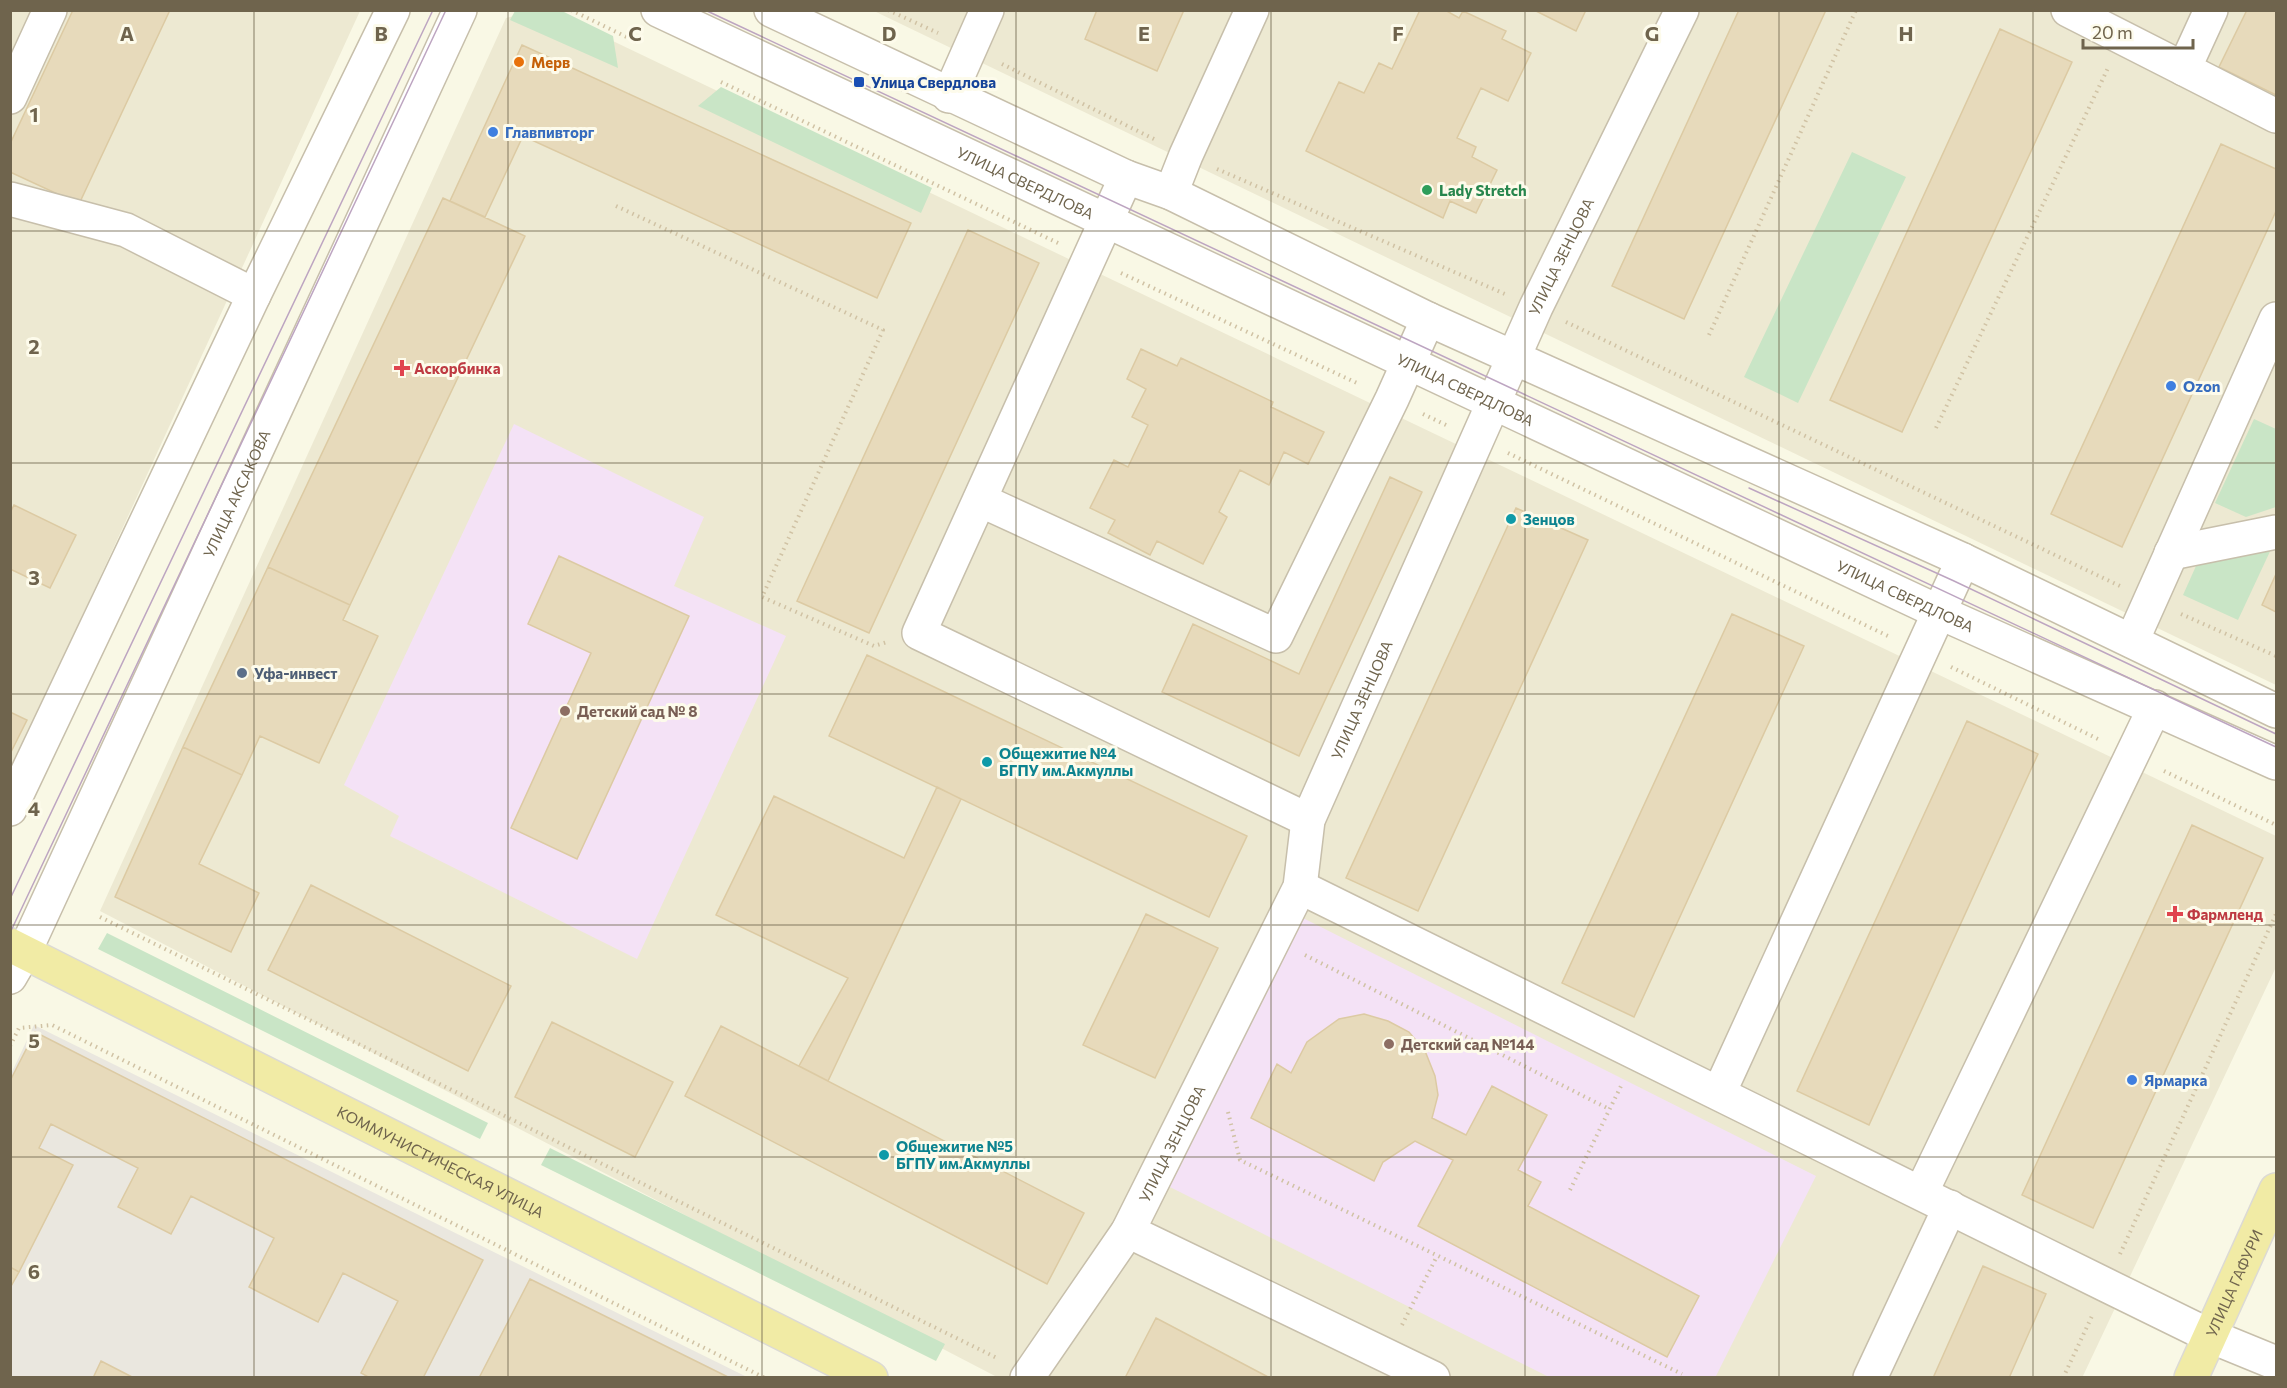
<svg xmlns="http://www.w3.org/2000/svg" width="2287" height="1388" font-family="Commissioner,sans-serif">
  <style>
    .residential { fill: #ede9d2 }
    .industrial { fill: #eae7df }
    .education { fill: #f4e2f6 }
    .green { fill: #c9e5c6 }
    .building { fill: #e7dabb; stroke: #dccaa3; stroke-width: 1.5 }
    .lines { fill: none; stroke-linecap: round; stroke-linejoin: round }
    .minor-casing { stroke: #c7bfab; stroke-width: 36 }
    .major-casing { stroke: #dcdad4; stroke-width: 36 }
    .path { stroke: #d0c2a4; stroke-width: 4; stroke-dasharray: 1.5 4.5; stroke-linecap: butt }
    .minor { stroke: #fff; stroke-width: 33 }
    .major { stroke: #f1eba5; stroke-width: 33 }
    .tram { stroke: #bda5c1; stroke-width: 1.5 }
    .grid { fill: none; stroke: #6f644d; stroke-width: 1.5; stroke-opacity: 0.55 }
    .food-dot { fill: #e8710a; stroke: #fdfbeb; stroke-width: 2 }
    .transit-dot { fill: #1a4fb4; stroke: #fdfbeb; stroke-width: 2 }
    .shop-dot { fill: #3f7fe0; stroke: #fdfbeb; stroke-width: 2 }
    .leisure-dot { fill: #2e9e5b; stroke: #fdfbeb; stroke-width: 2 }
    .health-dot { fill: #e0444e; stroke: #fdfbeb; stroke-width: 2 }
    .culture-dot { fill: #0f9aa8; stroke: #fdfbeb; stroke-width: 2 }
    .service-dot { fill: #5c6f8a; stroke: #fdfbeb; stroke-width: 2 }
    .education-dot { fill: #8d6e63; stroke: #fdfbeb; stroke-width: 2 }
    .labels { text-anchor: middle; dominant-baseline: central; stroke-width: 6; stroke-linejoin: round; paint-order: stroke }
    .food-label { font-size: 15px; font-weight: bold; fill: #c56008; stroke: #fdfbeb; text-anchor: start }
    .transit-label { font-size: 15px; font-weight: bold; fill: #164399; stroke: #fdfbeb; text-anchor: start }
    .shop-label { font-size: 15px; font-weight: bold; fill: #366cbe; stroke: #fdfbeb; text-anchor: start }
    .street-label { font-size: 15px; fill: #6f644d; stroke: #fdfbeb }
    .leisure-label { font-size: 15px; font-weight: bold; fill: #27864d; stroke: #fdfbeb; text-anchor: start }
    .health-label { font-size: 15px; font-weight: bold; fill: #be3a42; stroke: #fdfbeb; text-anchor: start }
    .culture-label { font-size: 15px; font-weight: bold; fill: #0d838f; stroke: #fdfbeb; text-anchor: start }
    .service-label { font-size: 15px; font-weight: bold; fill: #4e5e75; stroke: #fdfbeb; text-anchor: start }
    .education-label { font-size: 15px; font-weight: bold; fill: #785e54; stroke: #fdfbeb; text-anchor: start }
    .grid-label { font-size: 20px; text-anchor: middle; font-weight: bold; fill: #6f644d; stroke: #fdfbeb; stroke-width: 6; stroke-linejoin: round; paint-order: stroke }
  </style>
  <rect width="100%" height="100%" fill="#f9f8e5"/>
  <path class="residential" d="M536 10 550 11 2276 836V967L2082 1378 997 1377 100 911 506 18Z
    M11 11H360L11 771Z
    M874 11H2276V685Z"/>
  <path class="industrial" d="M34 1025 747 1377 11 1378V1074Z"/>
  <path class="education" d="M514 424 704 517 674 586 786 636 637 959 390 836 399 816 344 785Z
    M1291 912 1816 1176 1715 1378 1549 1377 1156 1180Z"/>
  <path class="green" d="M515 11H562L613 36 618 68 510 20Z
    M721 87 932 188 921 213 698 106Z
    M1852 152 1906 177 1798 403 1744 377Z
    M2254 419 2276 429V507L2246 517 2215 503Z
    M2273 545 2238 620 2183 595 2196 566Z
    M107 933 488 1123 480 1139 98 949Z
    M550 1148 945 1344 936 1361 541 1165Z"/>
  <path class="building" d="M73 10H170L79 204 10 172V144Z
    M1097 10H1184L1157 71 1085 39Z
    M1420 10H1445L1459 18 1463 11 1506 31 1502 39 1531 53 1508 101 1481 88 1457 138 1476 147 1472 157 1497 170 1476 213 1450 201 1443 218 1306 151 1339 82 1364 93 1379 63 1392 69Z
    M1534 10H1586L1576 31Z
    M1739 10H1826L1684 319 1612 286Z
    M2247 10H2276V95L2219 67Z
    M2000 29 2072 62 1902 432 1830 400Z
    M522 45 911 223 877 298 523 136 485 217 450 201Z
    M2221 144 2276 169V211L2122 547 2051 514Z
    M443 198 525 236 350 605 268 567Z
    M968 230 1039 263 869 633 797 601Z
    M1141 349 1177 366 1181 358 1273 402 1271 407 1324 432 1308 464 1284 452 1269 485 1240 470 1219 512 1227 517 1203 564 1157 541 1150 555 1108 533 1115 520 1090 508 1114 460 1128 467 1148 425 1132 417 1146 389 1127 379Z
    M1390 477 1422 492 1299 756 1162 692 1193 624 1299 674Z
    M14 505 76 535 50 588 10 569V513Z
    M1516 508 1588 540 1418 911 1346 878Z
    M559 556 689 616 577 859 511 828 591 653 528 624Z
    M268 567 350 605 343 620 378 636 319 763 260 736 242 775 183 747Z
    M2276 574V612L2262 605Z
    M1732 614 1804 646 1634 1017 1562 983Z
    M867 655 1247 836 1209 917 829 736Z
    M10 712 27 720 10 754Z
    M1967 721 2038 754 1869 1125 1797 1091Z
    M183 747 242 775 199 864 259 893 231 952 115 897Z
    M937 787 961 799 828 1081 799 1066 848 978 716 915 774 796 904 858Z
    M2192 825 2263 858 2093 1228 2022 1195Z
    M311 885 511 986 468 1071 268 970Z
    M1146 914 1218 948 1155 1078 1083 1045Z
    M1364 1014 1388 1021 1409 1032 1425 1051 1435 1076 1438 1095 1432 1118 1466 1135 1492 1086 1547 1115 1518 1170 1541 1182 1528 1206 1699 1296 1667 1357 1418 1226 1453 1160 1415 1141 1383 1162 1374 1181 1251 1118 1277 1064 1291 1073 1307 1042 1339 1019Z
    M552 1022 673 1082 635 1157 515 1097Z
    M721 1026 1084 1213 1047 1284 685 1096Z
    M35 1032 483 1260 423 1378H370L361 1373 398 1301 343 1273 318 1322 249 1287 274 1238 191 1196 171 1234 118 1207 138 1168 51 1124 39 1148 73 1165 19 1272 10 1267V1081Z
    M1983 1266 2046 1294 2009 1378H1933Z
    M10 1267 19 1272 10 1288Z
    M530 1279 730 1378H479Z
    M1156 1318 1270 1378H1125Z
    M101 1361 134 1378H93Z"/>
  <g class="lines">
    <g class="minor-casing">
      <g id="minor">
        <path id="s1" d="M658 10 1941 613 2276 763"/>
        <path d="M771 10 1126 177 1171 193 1428 319 1963 560 2276 711"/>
        <path d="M2068 10 2184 69"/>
        <path d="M2211 10 2184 69 2276 116"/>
        <path d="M949 96 987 10"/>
        <path d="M10 97 50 10"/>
        <path d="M1126 177 919 633 1308 820"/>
        <path d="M1171 193 1186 155 1252 10"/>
        <path d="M10 199 126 230 254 295"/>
        <path d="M980 500 1276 636 1392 399 1428 319"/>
        <path d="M2171 553 2276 532"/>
        <path d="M2132 641 2276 319"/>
        <path d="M10 809 254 295 393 10"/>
        <path d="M1300 887 2106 1285 2210 1336 2276 1363"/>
        <path id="s2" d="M10 977 24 953 460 10"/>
        <path d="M1719 1093 1963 560"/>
        <path d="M1921 1193 2155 707"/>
        <path d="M1128 1231 1433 1378"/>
        <path id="s3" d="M1027 1378 1128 1231 1300 887 1308 820 1536 307 1682 10"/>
        <path d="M1870 1378 1950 1207"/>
      </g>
    </g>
    <g class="major-casing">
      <g id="major">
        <path id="s4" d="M10 945 871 1378"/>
        <path id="s5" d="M2191 1378 2276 1190"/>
      </g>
    </g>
    <path class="path" d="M571 10 641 44
      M888 10 938 33
      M1002 64 1156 140
      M721 82 1058 243
      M1217 169 1505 294
      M616 206 883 330 762 597 874 646 887 642
      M1121 273 1359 384
      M1566 322 2120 586
      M1709 335 1856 10
      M1423 414 1446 425
      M1936 428 2108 68
      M1508 453 1890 637
      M2181 614 2276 656
      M1951 667 2100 740
      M2164 771 2276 825
      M100 917 997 1358
      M1305 955 1609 1109
      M10 1046 19 1028 52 1025 765 1378
      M1228 1112 1240 1160 1682 1374
      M1570 1190 1621 1086
      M2120 1254 2276 914
      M1402 1325 1437 1256
      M2063 1378 2092 1316"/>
    <use href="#minor" class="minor"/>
    <use href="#major" class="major"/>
    <path class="tram" d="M705 10 2276 747
      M1749 488 1954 581 2276 734
      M10 899 433 10
      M10 933 446 10"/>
  </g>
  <path class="grid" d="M254 10V1378M508 10V1378M762 10V1378M1016 10V1378M1271 10V1378M1525 10V1378M1779 10V1378M2033 10V1378M10 231H2276M10 463H2276M10 694H2276M10 925H2276M10 1157H2276"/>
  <circle class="food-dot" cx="519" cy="62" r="6"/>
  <rect class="transit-dot" x="853" y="76" width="12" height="12" rx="3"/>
  <g class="shop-dot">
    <circle cx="493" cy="132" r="6"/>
    <circle cx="2171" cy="386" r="6"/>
    <circle cx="2132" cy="1080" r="6"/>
  </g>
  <circle class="leisure-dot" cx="1427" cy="190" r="6"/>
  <g class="health-dot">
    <path d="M399 359h6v6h6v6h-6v6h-6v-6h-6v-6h6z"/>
    <path d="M2172 905h6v6h6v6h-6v6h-6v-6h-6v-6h6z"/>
  </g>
  <g class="culture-dot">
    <circle cx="1511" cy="519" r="6"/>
    <circle cx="987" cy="762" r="6"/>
    <circle cx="884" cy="1155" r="6"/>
  </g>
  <circle class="service-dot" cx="242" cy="673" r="6"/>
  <g class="education-dot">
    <circle cx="565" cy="711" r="6"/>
    <circle cx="1389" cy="1044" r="6"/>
  </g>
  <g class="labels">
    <g class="food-label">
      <text x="531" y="62">Мерв</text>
    </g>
    <g class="transit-label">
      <text x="871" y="82">Улица Свердлова</text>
    </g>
    <g class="shop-label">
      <text x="505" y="132">Главпивторг</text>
      <text x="2183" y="386">Ozon</text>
      <text x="2144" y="1080">Ярмарка</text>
    </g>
    <g class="street-label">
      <text stroke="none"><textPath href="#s1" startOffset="406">УЛИЦА СВЕРДЛОВА</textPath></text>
      <text stroke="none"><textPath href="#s3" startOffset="1248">УЛИЦА ЗЕНЦОВА</textPath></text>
      <text stroke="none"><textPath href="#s1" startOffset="892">УЛИЦА СВЕРДЛОВА</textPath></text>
      <text stroke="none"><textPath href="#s2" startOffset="534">УЛИЦА АКСАКОВА</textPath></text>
      <text stroke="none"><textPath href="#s1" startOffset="1378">УЛИЦА СВЕРДЛОВА</textPath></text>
      <text stroke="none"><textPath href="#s3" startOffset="762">УЛИЦА ЗЕНЦОВА</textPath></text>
      <text stroke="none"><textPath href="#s3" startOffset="276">УЛИЦА ЗЕНЦОВА</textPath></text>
      <text stroke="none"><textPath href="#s4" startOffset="482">КОММУНИСТИЧЕСКАЯ УЛИЦА</textPath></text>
      <text stroke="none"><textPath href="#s5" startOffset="104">УЛИЦА ГАФУРИ</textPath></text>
    </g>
    <g class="leisure-label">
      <text x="1439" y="190">Lady Stretch</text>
    </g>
    <g class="health-label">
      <text x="414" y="368">Аскорбинка</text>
      <text x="2187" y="914">Фармленд</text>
    </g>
    <g class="culture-label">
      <text x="1523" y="519">Зенцов</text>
      <text x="999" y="753">Общежитие №4<tspan x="999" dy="17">БГПУ им.Акмуллы</tspan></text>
      <text x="896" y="1146">Общежитие №5<tspan x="896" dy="17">БГПУ им.Акмуллы</tspan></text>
    </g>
    <g class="service-label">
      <text x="254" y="673">Уфа-инвест</text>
    </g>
    <g class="education-label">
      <text x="577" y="711">Детский сад № 8</text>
      <text x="1401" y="1044">Детский сад №144</text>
    </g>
  </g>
  <g class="grid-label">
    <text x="127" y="41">A</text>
    <text x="381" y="41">B</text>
    <text x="635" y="41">C</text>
    <text x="889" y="41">D</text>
    <text x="1144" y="41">E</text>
    <text x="1398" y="41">F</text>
    <text x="1652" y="41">G</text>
    <text x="1906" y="41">H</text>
    <text x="34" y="122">1</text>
    <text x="34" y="354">2</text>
    <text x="34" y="585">3</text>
    <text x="34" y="816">4</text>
    <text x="34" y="1048">5</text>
    <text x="34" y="1279">6</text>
  </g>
  <rect width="2287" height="1388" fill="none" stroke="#6f644d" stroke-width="24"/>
  <path d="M2083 39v9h110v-9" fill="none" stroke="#6f644d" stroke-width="3"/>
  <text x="2092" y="39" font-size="18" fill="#6f644d" stroke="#fdfbeb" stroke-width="4.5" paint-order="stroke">20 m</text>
</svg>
